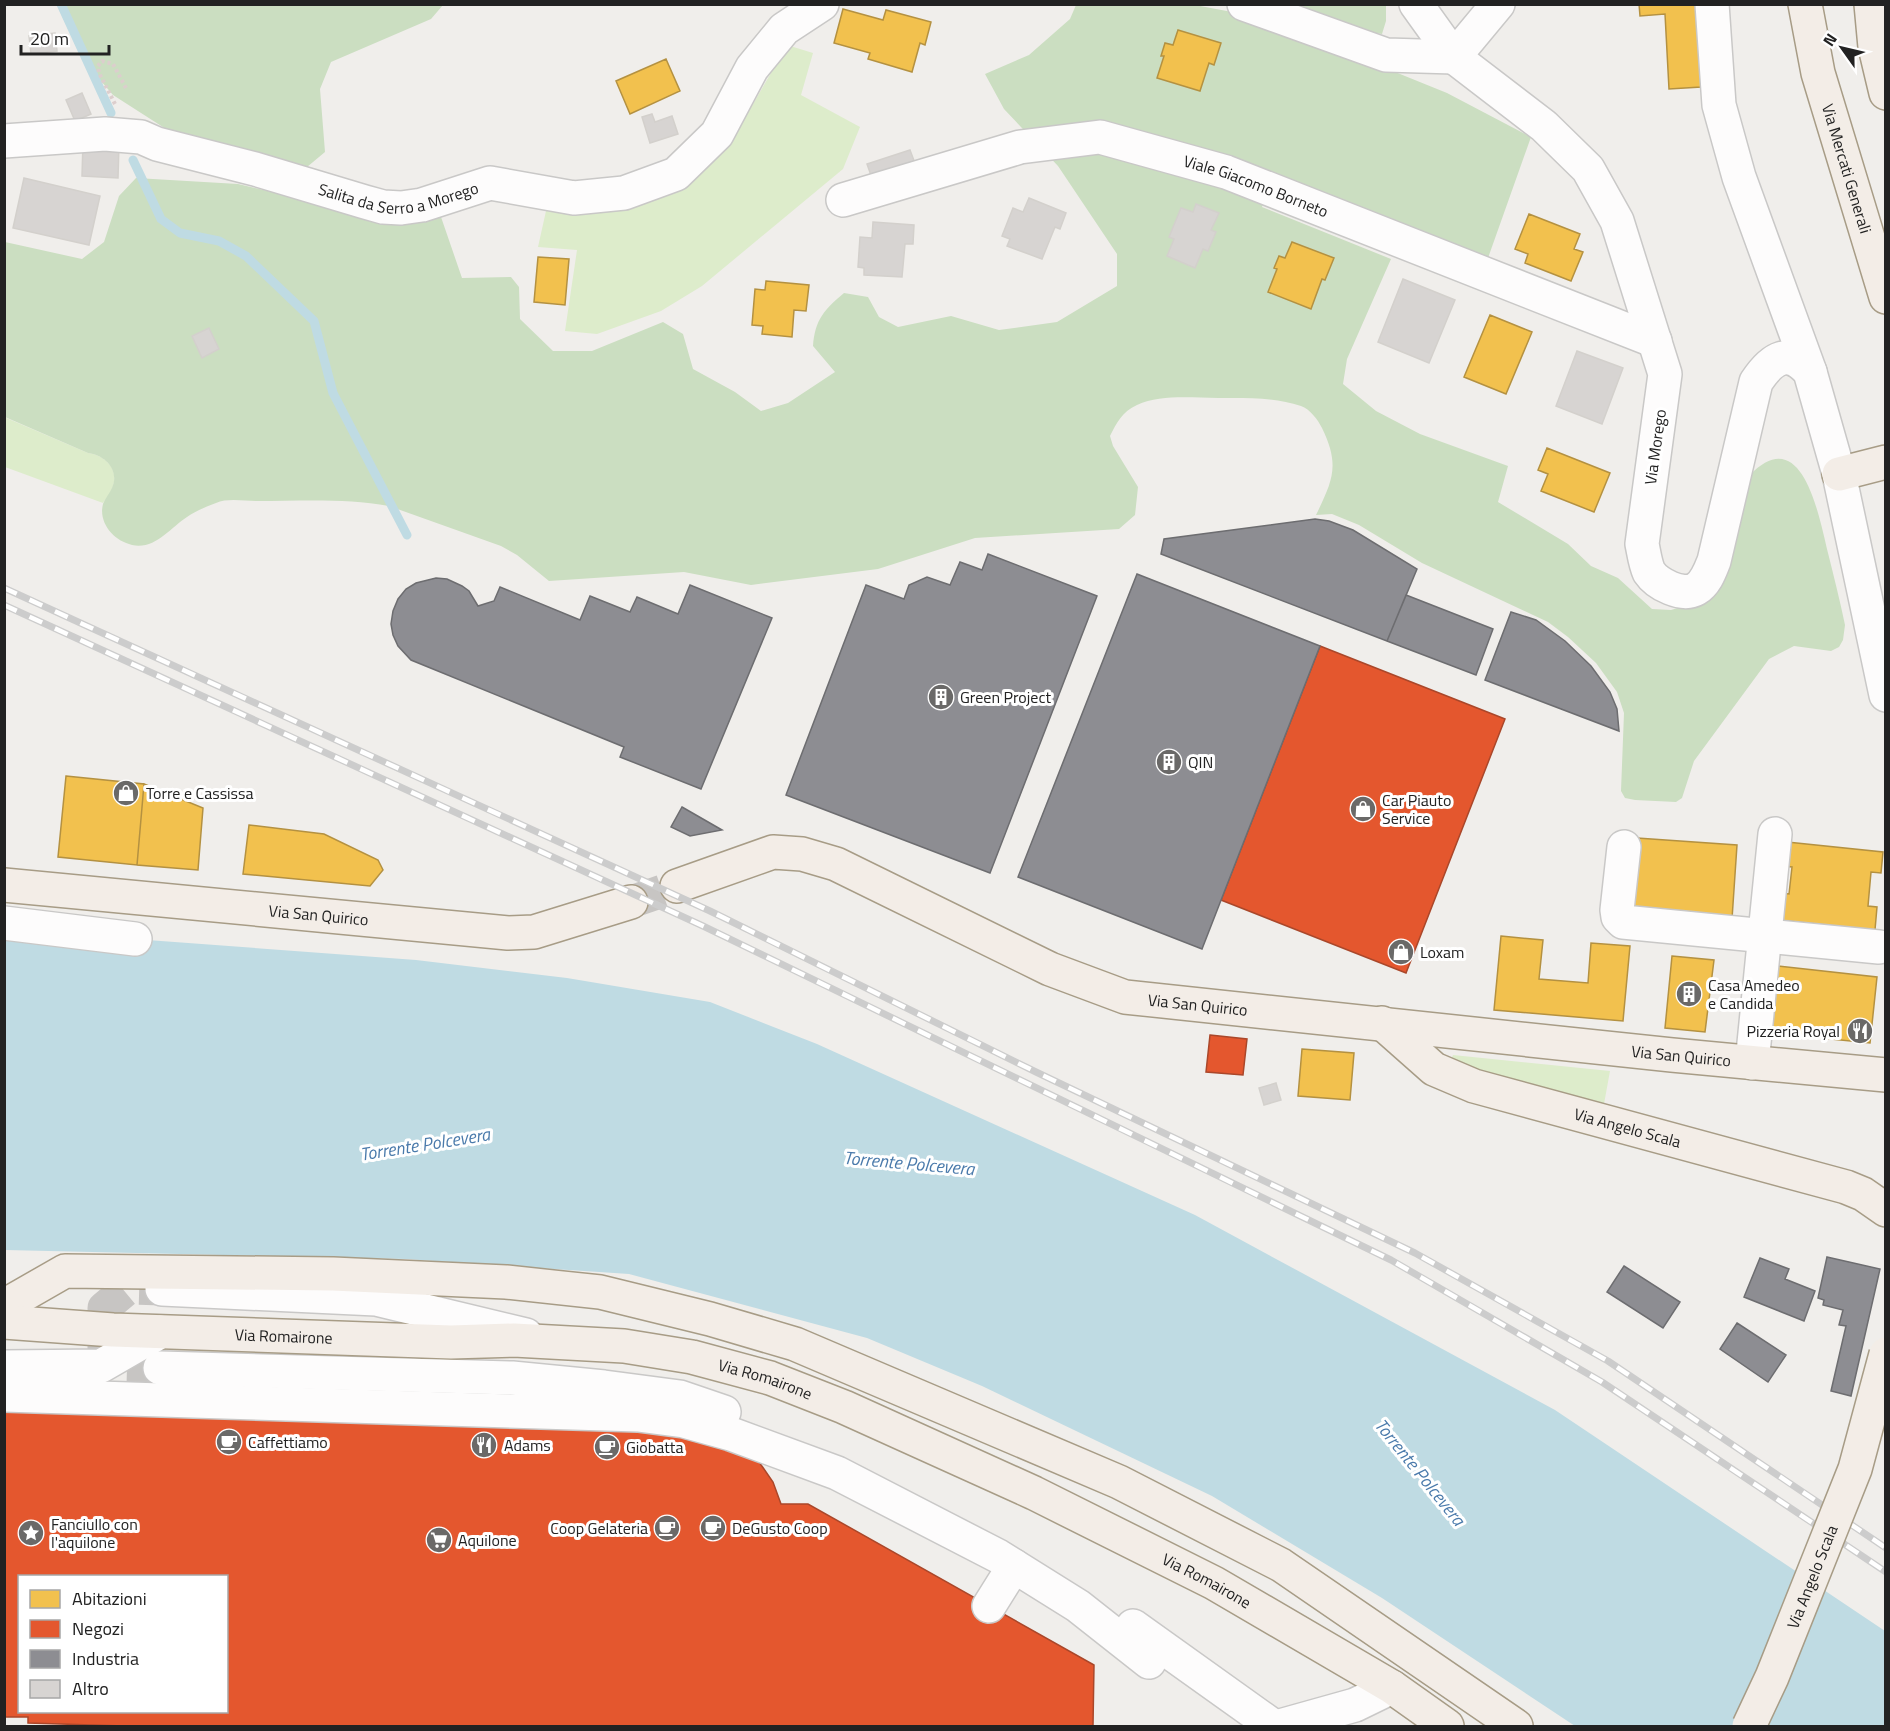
<svg xmlns="http://www.w3.org/2000/svg" width="1890" height="1731" font-family="'Titillium Web',sans-serif">
  <style>
    .grass { fill: #ddeccb }
    .forest { fill: #cbdec1 }
    .water { fill: #bfdbe3 }
    .homes { fill: #f2c14e; stroke: #b49141; stroke-width: 1.5 }
    .shops { fill: #e4572e; stroke: #aa472a; stroke-width: 1.5; fill-rule: evenodd }
    .industry { fill: #8d8d92; stroke: #6d6d70; stroke-width: 1.5 }
    .lines { fill: none; stroke-linecap: round; stroke-linejoin: round }
    .stream { stroke: #bfdbe3; stroke-width: 9 }
    .building { fill: #d7d4d2; stroke: #d3d0cc; stroke-width: 1.5 }
    .minor-tunnel { stroke: #c7c5c3; stroke-width: 33; stroke-dasharray: 33 16; stroke-linecap: butt }
    .major-tunnel { stroke: #c7c5c3; stroke-width: 33; stroke-dasharray: 33 16; stroke-linecap: butt }
    .minor-casing { stroke: #c9c8c7; stroke-width: 36 }
    .major-casing { stroke: #a79c86; stroke-width: 36 }
    .path { stroke: #dccecd; stroke-width: 4; stroke-dasharray: 3 3; stroke-linecap: butt }
    .minor { stroke: #fdfcfc; stroke-width: 33 }
    .major { stroke: #f3ede7; stroke-width: 33 }
    .rail-casing { stroke: #ccc; stroke-width: 7 }
    .rail { stroke: #fff; stroke-width: 4.5; stroke-dasharray: 14; stroke-linecap: butt }
    .major-bridge-casing { stroke: #a79c86; stroke-width: 36; stroke-linecap: butt }
    .major-bridge { stroke: #f3ede7; stroke-width: 33 }
    .labels { text-anchor: middle; dominant-baseline: central; stroke-width: 6; stroke-linejoin: round; paint-order: stroke }
    .street-label { font-size: 16px; fill: #222; stroke: #fff }
    .poi-label { font-size: 16px; fill: #222; stroke: #fff; text-anchor: start }
    .water-label { font-size: 18px; font-style: italic; fill: #4a7aab; stroke: #fff }
  </style>
  <rect width="100%" height="100%" fill="#f0eeeb"/>
  <path class="grass" d="M787 45 813 53 801 95 860 127 843 169 702 286 661 311 597 334 565 331 577 250 538 247 546 211 573 212 684 187 730 144Z
    M4 417 88 453C104 455 119 468 113 486 112 492 106 498 103 503L5 467Z
    M1453 1055 1610 1071 1604 1104 1464 1073 1451 1060Z"/>
  <path class="forest" d="M57 5H443L431 19 331 62 320 89 325 152 301 172 180 138 113 95 82 59Z
    M1076 5H1195L1232 12 1311 38 1447 93 1531 137 1488 258 1272 179 1262 207 1391 259 1347 359 1343 384 1376 411 1420 434 1508 466 1498 502 1568 544 1591 566 1618 578 1652 609 1671 610 1701 601 1749 476C1802 420 1819 516 1828 553 1834 577 1840 601 1845 625L1843 640 1839 647 1831 651 1794 646 1769 659 1694 761 1682 798 1676 802 1635 800 1625 798 1621 791 1624 713 1617 692 1596 663 1568 637 1548 622 1422 563 1359 525 1332 514 1316 515C1333 480 1340 465 1322 428 1318 420 1310 409 1301 406 1274 397 1245 398 1218 398 1192 398 1161 394 1137 405 1122 412 1117 422 1110 436L1113 446 1138 487 1135 515 1119 529 975 538 878 569 751 585 684 572 549 581 517 555 501 546 389 506C346 498 300 501 257 501 244 501 227 498 216 503 206 507 195 511 187 517 170 528 155 550 132 545 114 541 98 523 103 504 105 498 110 493 112 488 120 470 105 455 88 453L5 417V242L82 259 104 242 119 196 136 178 238 184 385 219 441 217 462 278 511 277 519 287 520 319 553 351H592L663 322 683 334 693 369 735 392 761 411 788 403 835 372 813 346C815 319 825 309 844 293L868 297 879 317 898 327 951 316 999 330 1057 322 1117 286V254L1058 166 1004 109 985 74 1029 55 1070 19Z
    M1288 5H1386V21L1382 34 1354 30Z"/>
  <path class="water" d="M5 927 66 934 416 960 567 978 710 1002 817 1044 1195 1215 1555 1410 1885 1631V1726H1575L1382 1598 1212 1496 982 1386 867 1338 629 1274 405 1259 5 1250Z"/>
  <path class="homes" d="M1639 4H1699L1697 12 1701 87 1669 89 1665 14 1640 16Z
    M843 9 883 20 886 10 931 22 925 45 920 43 912 72 868 59 870 53 834 43Z
    M1178 30 1221 43 1214 65 1209 63 1200 91 1157 78 1164 56H1161L1165 43 1173 45Z
    M666 59 680 91 630 114 616 81Z
    M1529 214 1580 234 1574 249 1583 252 1571 281 1525 263 1528 254 1515 249Z
    M1292 242 1334 258 1325 280 1322 279 1311 309 1268 292 1277 269 1274 268 1279 256 1285 258Z
    M538 257 569 259 565 305 534 302Z
    M766 281 809 285 806 311 794 310 792 337 762 334 763 326 752 325 755 289 765 290Z
    M1490 315 1532 332 1506 394 1464 377Z
    M1547 448 1610 473 1594 512 1541 491 1548 474 1538 470Z
    M66 776 144 784 137 865 58 857Z
    M144 784 203 808 198 870 137 865Z
    M249 825 324 834 378 860 383 870 370 886 243 874Z
    M1637 838 1737 845 1732 919 1631 912Z
    M1787 842 1883 852 1881 873 1871 872 1868 906 1877 907 1875 930 1778 920 1781 893 1789 894 1792 867 1784 866Z
    M1501 936 1543 940 1539 979 1588 983 1591 943 1630 946 1623 1021 1494 1010Z
    M1672 956 1714 960 1705 1032 1665 1028Z
    M1777 966 1877 977 1870 1043 1770 1033Z
    M1302 1049 1354 1053 1350 1100 1298 1096Z"/>
  <path class="shops" d="M1320 646 1505 719 1406 973 1221 900Z
    M1210 1035 1247 1039 1243 1075 1206 1072Z
    M4 1405 685 1430 757 1459 773 1482 781 1504H808L1094 1665 1093 1726H124L28 1723V1717H4ZM20 1576H226V1712H20Z"/>
  <path class="industry" d="M1315 519 1329 521 1353 530 1417 569 1387 641 1161 554 1164 539Z
    M988 554 1097 596 990 873 786 795 866 585 904 599 909 585 927 577 950 585 960 562 982 570Z
    M1137 574 1320 646 1202 949 1018 877Z
    M436 578 447 579 462 586 469 591 478 606 494 601 500 587 580 620 590 596 630 612 637 597 678 614 690 585 772 618 701 789 620 757 624 747 411 660 398 646 393 635 391 624 393 611 398 599 406 589 416 583Z
    M1406 595 1493 629 1476 675 1387 641Z
    M1511 612 1536 620 1565 641 1591 666 1610 692 1617 709 1619 731 1485 680Z
    M682 807 722 830 690 836 671 827Z
    M1827 1257 1880 1269 1851 1396 1831 1391 1846 1326 1839 1325 1843 1310 1823 1305 1824 1300 1818 1298Z
    M1760 1258 1789 1269 1785 1279 1815 1291 1804 1321 1744 1297Z
    M1624 1266 1680 1302 1663 1328 1607 1292Z
    M1737 1323 1786 1355 1768 1382 1720 1349Z"/>
  <g class="lines">
    <path class="stream" d="M61 4 111 113
      M133 160 161 219 180 233 219 241 246 256 314 321 333 393 407 535"/>
  </g>
  <path class="building" d="M55 33 57 51 31 54 29 36Z
    M82 93 91 114 75 121 66 100Z
    M652 114 655 122 672 116 678 134 650 143 642 117Z
    M83 142 119 144 118 178 82 176Z
    M910 150 916 166 873 181 867 164Z
    M24 178 100 196 89 245 13 228Z
    M1029 198 1066 213 1060 229 1055 227 1042 259 1007 246 1010 239 1002 236 1013 208 1023 212Z
    M1196 204 1219 213 1211 230 1216 232 1208 251 1203 249 1195 268 1167 256 1174 239 1169 237 1181 208 1193 212Z
    M873 222 914 225 913 244H905L902 277 864 275V268L858 267 860 237 872 238Z
    M1403 279 1455 300 1429 363 1378 342Z
    M209 328 219 349 202 358 192 336Z
    M1577 351 1623 368 1602 424 1556 406Z
    M1276 1083 1281 1100 1264 1105 1259 1088Z"/>
  <g class="lines">
    <path class="minor-tunnel" d="M160 1368 123 1367 104 1350V1308L128 1288 162 1289"/>
    <path class="major-tunnel" d="M631 902 677 886"/>
    <g class="minor-casing">
      <g id="minor">
        <path d="M1244 4 1386 55 1454 57 1498 4"/>
        <path d="M1416 4 1454 57 1544 126 1588 169 1617 221 1665 374 1642 544C1644 553 1645 563 1649 572 1657 584 1682 597 1696 589 1706 583 1710 571 1714 561L1756 382C1772 358 1788 347 1810 372L1839 474 1886 695"/>
        <path d="M1712 4 1719 105 1739 177 1810 372"/>
        <path id="s1" d="M4 141 105 134 141 137 157 144 255 169 365 202 383 207 401 208 422 205 490 183 574 198 624 193 676 174 717 134 752 68 784 29 822 4"/>
        <path id="s2" d="M843 200 1020 147 1100 137 1226 172 1655 341"/>
        <path d="M1624 847 1617 910 1618 917 1623 922 1879 947"/>
        <path d="M4 923 135 939"/>
        <path d="M1752 1063 1775 834"/>
        <path d="M162 1289 376 1299 526 1335"/>
        <path d="M4 1367 101 1366 160 1332"/>
        <path d="M160 1368 512 1378 604 1387 680 1397 724 1412"/>
        <path d="M4 1395 638 1415 684 1421 731 1434 837 1473 998 1556 1078 1606 1149 1662"/>
        <path d="M989 1606 1014 1566"/>
        <path d="M1133 1626 1273 1726"/>
        <path d="M1280 1726 1355 1705 1392 1687"/>
      </g>
    </g>
    <g class="major-casing">
      <g id="major">
        <path id="s3" d="M1805 4 1818 73 1886 297"/>
        <path d="M1871 4 1875 47 1886 93"/>
        <path d="M1839 474 1886 462"/>
        <path id="s4" d="M4 885 508 933 534 932 631 902"/>
        <path id="s5" d="M677 886 773 852 802 854 836 864 1050 969 1125 997 1672 1055 1886 1075"/>
        <path id="s6" d="M1382 1023 1434 1069 1474 1086 1846 1187 1863 1194 1886 1210"/>
        <path d="M4 1306 65 1271 333 1274 506 1282 600 1292 710 1319 795 1344 1119 1482 1281 1565 1516 1726"/>
        <path id="s7" d="M4 1322 113 1330 451 1342 514 1340 624 1346 692 1357 770 1378 844 1407 1034 1493 1214 1583 1392 1687 1447 1726"/>
      </g>
    </g>
    <path class="path" d="M115 104 99 73 98 66 102 61 113 64 127 90"/>
    <use href="#minor" class="minor"/>
    <use href="#major" class="major"/>
    <g class="rail-casing">
      <path id="rail" d="M4 588 710 911 1036 1072 1415 1253 1608 1361 1886 1548
        M4 605 703 926 1391 1260 1602 1382 1886 1572"/>
    </g>
    <use href="#rail" class="rail"/>
    <g class="major-bridge-casing">
      <g id="major-bridge">
        <path id="s8" d="M1749 1726 1772 1677 1855 1469 1886 1354"/>
      </g>
    </g>
    <use href="#major-bridge" class="major-bridge"/>
  </g>
  <defs>
    <g id="building-disc" transform="scale(1.35)"><circle r="9.5" fill="#6a6968" stroke="#fff"/><path d="M-4-6H4V6H1V3H-1V6H-4ZM-2.5-4.3h1.7v1.8h-1.7ZM.8-4.3h1.7v1.8H.8ZM-2.5-1h1.7V.8h-1.7ZM.8-1h1.7V.8H.8Z" fill="#fff"/></g>
    <g id="shop-disc" transform="scale(1.35)"><circle r="9.5" fill="#6a6968" stroke="#fff"/><path d="M-5-2.5h2.3a2.7 3.5 0 0 1 5.4 0H5L5.5 6h-11ZM-1.5-2.5h3a1.5 2.3 0 0 0-3 0Z" fill="#fff"/></g>
    <g id="restaurant-disc" transform="scale(1.35)"><circle r="9.5" fill="#6a6968" stroke="#fff"/><path d="M-5-6h1v4h1v-4h1v4h1v-4h1v5L-1.5 .5V6h-2V.5L-5-1ZM5-6V6H3V1.5H1.5Q1.5-4 5-6Z" fill="#fff"/></g>
    <g id="cafe-disc" transform="scale(1.35)"><circle r="9.5" fill="#6a6968" stroke="#fff"/><path d="M-5.5-4.5H6V0H3Q3 3.5 0 3.5H-2.5Q-5.5 3.5-5.5 0ZM3-3.2v2h1.7v-2ZM-6 4.5H4V6H-6Z" fill="#fff"/></g>
    <g id="sight-disc" transform="scale(1.35)"><circle r="9.5" fill="#6a6968" stroke="#fff"/><path d="M0-6L1.8-2.2L6-1.7L2.9 1.2L3.7 5.4L0 3.3L-3.7 5.4L-2.9 1.2L-6-1.7L-1.8-2.2Z" fill="#fff"/></g>
    <g id="supermarket-disc" transform="scale(1.35)"><circle r="9.5" fill="#6a6968" stroke="#fff"/><path d="M-6-5.5h2.5l.6 2H6L4.5 2H-2.5L-4.4-4H-6ZM-1.5 3.2a1.3 1.3 0 1 0 .1 0ZM3 3.2a1.3 1.3 0 1 0 .1 0Z" fill="#fff"/></g>
  </defs>
  <g fill-rule="evenodd">
    <use href="#building-disc" x="941" y="697"/>
    <use href="#building-disc" x="1169" y="762"/>
    <use href="#shop-disc" x="126" y="793"/>
    <use href="#shop-disc" x="1363" y="809"/>
    <use href="#shop-disc" x="1401" y="952"/>
    <use href="#building-disc" x="1689" y="994"/>
    <use href="#restaurant-disc" x="1860" y="1031"/>
    <use href="#cafe-disc" x="229" y="1442"/>
    <use href="#restaurant-disc" x="484" y="1445"/>
    <use href="#cafe-disc" x="607" y="1447"/>
    <use href="#cafe-disc" x="667" y="1528"/>
    <use href="#cafe-disc" x="713" y="1528"/>
    <use href="#sight-disc" x="31" y="1533"/>
    <use href="#supermarket-disc" x="439" y="1540"/>
  </g>
  <g class="labels">
    <g class="street-label">
      <text stroke="none"><textPath href="#s3" startOffset="170">Via Mercati Generali</textPath></text>
      <text stroke="none"><textPath href="#s1" startOffset="405">Salita da Serro a Morego</textPath></text>
      <text stroke="none"><textPath href="#s2" startOffset="429">Viale Giacomo Borneto</textPath></text>
      <text transform="translate(1655 447) rotate(-82)">Via Morego</text>
      <text stroke="none"><textPath href="#s4" startOffset="316">Via San Quirico</textPath></text>
      <text stroke="none"><textPath href="#s5" startOffset="558">Via San Quirico</textPath></text>
      <text stroke="none"><textPath href="#s5" startOffset="1044">Via San Quirico</textPath></text>
      <text stroke="none"><textPath href="#s6" startOffset="272">Via Angelo Scala</textPath></text>
      <text stroke="none"><textPath href="#s7" startOffset="280">Via Romairone</textPath></text>
      <text stroke="none"><textPath href="#s7" startOffset="766">Via Romairone</textPath></text>
      <text stroke="none"><textPath href="#s8" startOffset="162">Via Angelo Scala</textPath></text>
      <text stroke="none"><textPath href="#s7" startOffset="1252">Via Romairone</textPath></text>
    </g>
    <g class="poi-label">
      <text x="960" y="697">Green Project</text>
      <text x="1188" y="762">QIN</text>
      <text x="146" y="793">Torre e Cassissa</text>
      <text x="1382" y="800">Car Piauto<tspan x="1382" dy="18">Service</tspan></text>
      <text x="1420" y="952">Loxam</text>
      <text x="1708" y="985">Casa Amedeo<tspan x="1708" dy="18">e Candida</tspan></text>
      <text x="1840" y="1031" text-anchor="end">Pizzeria Royal</text>
      <text x="248" y="1442">Caffettiamo</text>
      <text x="504" y="1445">Adams</text>
      <text x="626" y="1447">Giobatta</text>
      <text x="51" y="1524">Fanciullo con<tspan x="51" dy="18">l'aquilone</tspan></text>
      <text x="648" y="1528" text-anchor="end">Coop Gelateria</text>
      <text x="732" y="1528">DeGusto Coop</text>
      <text x="458" y="1540">Aquilone</text>
    </g>
    <g class="water-label">
      <text transform="translate(425 1144) rotate(-9)">Torrente Polcevera</text>
      <text transform="translate(909 1163) rotate(5)">Torrente Polcevera</text>
      <text transform="translate(1420 1472) rotate(51)">Torrente Polcevera</text>
    </g>
  </g>
  <rect width="1890" height="1731" fill="none" stroke="#222222" stroke-width="12"/>
  <rect x="18" y="1575" width="210" height="138" fill="#ffffff" stroke="#a7a7a7" stroke-width="1.5"/>
  <rect x="30" y="1590" width="30" height="18" fill="#f2c14e" stroke="#a7a7a7" stroke-width="1.5"/>
  <text x="72" y="1605" font-size="18" fill="#222222">Abitazioni</text>
  <rect x="30" y="1620" width="30" height="18" fill="#e4572e" stroke="#a7a7a7" stroke-width="1.5"/>
  <text x="72" y="1635" font-size="18" fill="#222222">Negozi</text>
  <rect x="30" y="1650" width="30" height="18" fill="#8d8d92" stroke="#a7a7a7" stroke-width="1.5"/>
  <text x="72" y="1665" font-size="18" fill="#222222">Industria</text>
  <rect x="30" y="1680" width="30" height="18" fill="#d7d4d2" stroke="#a7a7a7" stroke-width="1.5"/>
  <text x="72" y="1695" font-size="18" fill="#222222">Altro</text>
  <g transform="translate(1842 48) rotate(304)" stroke="#ffffff" stroke-width="4.5" paint-order="stroke">
  <path d="M0-4.5L10 22L0 15L-10 22Z" fill="#222222"/>
  <text y="-9" font-size="16" font-weight="bold" text-anchor="middle" fill="#222222">N</text>
  </g>
  <path d="M21 45v9h88v-9" fill="none" stroke="#222222" stroke-width="3"/>
  <text x="30" y="45" font-size="18" fill="#222222" stroke="#ffffff" stroke-width="4.5" paint-order="stroke">20 m</text>
</svg>
